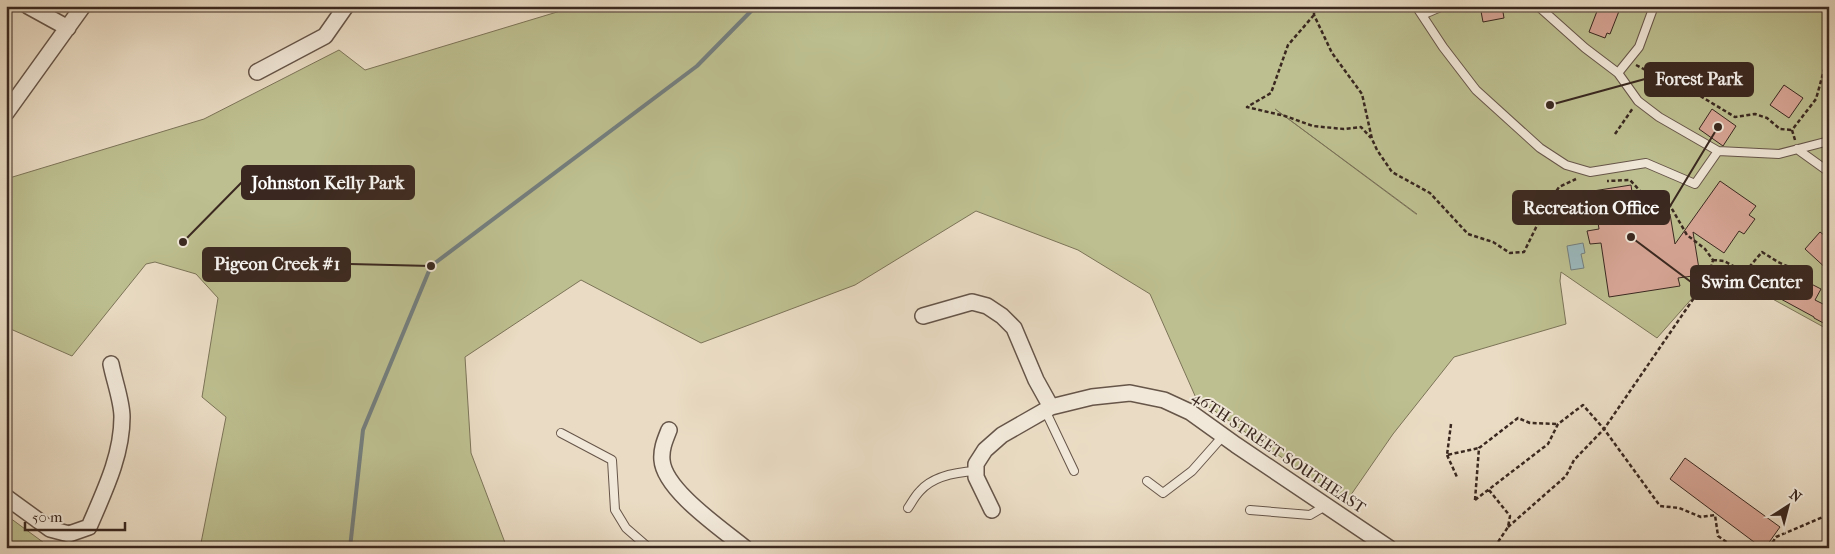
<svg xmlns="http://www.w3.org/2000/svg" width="1835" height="554" font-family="'IM FELL French Canon',serif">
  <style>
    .green { fill: #bdbf90; stroke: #7c7458; fill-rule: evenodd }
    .water { fill: #9bb9bd; stroke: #747f7e }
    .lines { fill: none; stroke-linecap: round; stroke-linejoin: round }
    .stream { stroke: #747f7e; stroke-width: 4 }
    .building { fill: #d7a595; stroke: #3a2820 }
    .lane-casing { stroke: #665549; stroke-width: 10 }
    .street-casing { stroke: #665549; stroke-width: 18 }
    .path { stroke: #3a2820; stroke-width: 2.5; stroke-dasharray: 4 2.5; stroke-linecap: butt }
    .lane { stroke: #f1e8d9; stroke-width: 8 }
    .street { stroke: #f1e8d9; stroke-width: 15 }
    .labels { text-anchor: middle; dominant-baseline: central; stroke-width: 4; stroke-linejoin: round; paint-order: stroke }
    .street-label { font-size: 16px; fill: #3a2820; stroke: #f1e8d9 }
    .leader { fill: none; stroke: #3a2820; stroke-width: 2 }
    .callout-dot { fill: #3a2820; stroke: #f1e8d9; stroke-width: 2 }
    .callout { fill: #3a2820; stroke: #3a2820; stroke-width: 2 }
    .callout-label { font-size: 18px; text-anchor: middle; font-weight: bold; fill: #fff }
  </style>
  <rect width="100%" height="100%" fill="#eadcc4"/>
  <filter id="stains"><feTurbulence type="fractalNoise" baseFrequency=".004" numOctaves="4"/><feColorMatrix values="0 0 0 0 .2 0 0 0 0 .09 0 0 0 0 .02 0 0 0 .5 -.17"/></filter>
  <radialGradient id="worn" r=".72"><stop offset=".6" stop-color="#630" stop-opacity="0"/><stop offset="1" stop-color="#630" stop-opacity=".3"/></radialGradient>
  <path class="green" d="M569 6H1829V330L1718 269 1657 338 1561 272 1560 281 1566 324 1454 357 1393 434 1346 502 1196 398 1150 294 1078 250 976 211 855 285 701 343 581 280 465 357 471 453 507 548H200L226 417 202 397 218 298 196 274 155 262 146 264 72 356 6 327V179L204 119 339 50 365 70 567 9ZM1275 109 1417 214H1416Z
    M6 515 51 548H6Z"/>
  <path class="water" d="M1583 243 1585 253 1581 254 1584 268 1571 270 1567 246Z"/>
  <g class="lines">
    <path class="stream" d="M350 548 363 430 431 266 697 66 756 6"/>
  </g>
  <path class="building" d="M1480 6H1502L1504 18 1483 22Z
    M1599 6H1621L1610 34 1607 33 1605 38 1589 32Z
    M1784 85 1803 98 1789 118 1770 105Z
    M1712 109 1736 126 1723 146 1699 129Z
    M1720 181 1756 206 1749 215 1755 219 1744 234 1739 231 1724 253 1693 232 1700 275 1678 278 1680 286 1609 297 1601 243 1590 244 1587 231 1599 229 1593 191 1631 185 1636 219 1670 214 1675 244Z
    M1820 232 1829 239V271L1805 249Z
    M1780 268 1821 289 1815 300 1829 307V326L1814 318V317L1768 292Z
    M1685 458 1780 527 1765 548H1762L1670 479Z"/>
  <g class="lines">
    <g class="lane-casing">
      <path id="lane" d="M1416 6 1443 47 1476 90 1540 148 1566 165 1590 172 1646 163 1695 184 1718 151
        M1538 6 1585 48 1618 73 1638 101 1659 117 1718 151 1779 154 1829 141
        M1422 15 1443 6
        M1618 73 1639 47 1654 6
        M1797 149 1829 172
        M1045 410 1074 471
        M561 433 612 460 615 510 626 528 649 548
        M1147 481 1163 493 1192 471 1223 436
        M908 508C912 502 915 496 920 491 933 476 957 472 976 471
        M1250 510 1310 515 1327 505"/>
    </g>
    <g class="street-casing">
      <path id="street" d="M28 6 68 28
        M257 72 325 36 346 6
        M6 113 83 6
        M923 316 972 302 987 306 1002 316 1014 328 1036 380 1051 407
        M669 430C665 440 661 449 662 460 664 490 722 529 745 548
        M6 497 50 529 69 534 89 527C104 492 122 456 122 417 122 401 114 380 111 364
        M992 510 976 477V464L985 450 1002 435 1051 407 1092 397 1130 393 1164 400 1190 412 1236 445 1389 548"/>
    </g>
    <path class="path" d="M1314 6V15L1332 53 1362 94 1372 139 1377 150 1392 172 1430 193 1468 234 1493 242 1510 253 1524 252 1545 209 1559 187 1576 179
      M1314 15 1288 45 1271 93 1247 107 1285 116 1313 126 1344 129 1361 127 1371 138
      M1636 65 1663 79 1692 91 1735 117 1755 114 1767 118 1780 129 1792 130
      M1615 134 1633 108
      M1795 140 1792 130 1816 99 1829 52
      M1713 260 1724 261 1767 284
      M1745 272 1762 252 1778 262 1798 271
      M1451 424 1447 455 1479 448
      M1447 455 1457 477
      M1489 490 1510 516 1508 527 1494 548
      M1475 500 1548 444 1558 424 1583 405 1604 429 1660 506 1679 508 1701 517 1715 515 1718 536 1735 548
      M1475 500 1479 448 1518 418 1530 423 1558 424
      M1508 527 1566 476 1574 460 1604 429 1709 276 1713 260 1705 249 1687 235 1668 202 1641 192 1630 180 1607 181
      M1769 548 1776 537 1823 517 1829 522"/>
    <use href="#lane" class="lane"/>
    <use href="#street" class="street"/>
  </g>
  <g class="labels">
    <g class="street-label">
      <text transform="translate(1279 452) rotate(34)">46TH STREET SOUTHEAST</text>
    </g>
  </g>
  <path class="leader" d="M1550 105L1645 79M183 242L242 182M1718 127L1669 208M431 266L350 264M1631 237L1691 282"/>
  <g class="callout-dot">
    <circle cx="1550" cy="105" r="5"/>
    <circle cx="183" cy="242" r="5"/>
    <circle cx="1718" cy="127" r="5"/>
    <circle cx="431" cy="266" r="5"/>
    <circle cx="1631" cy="237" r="5"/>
  </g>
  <g class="callout">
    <rect x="1645" y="63" width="108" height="33" rx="5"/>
    <rect x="242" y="166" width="172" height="33" rx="5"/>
    <rect x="1513" y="191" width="156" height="33" rx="5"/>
    <rect x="203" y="248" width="147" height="33" rx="5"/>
    <rect x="1691" y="266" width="121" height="33" rx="5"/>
  </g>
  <g class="callout-label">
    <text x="1699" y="85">Forest Park</text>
    <text x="328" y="189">Johnston Kelly Park</text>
    <text x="1591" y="214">Recreation Office</text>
    <text x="277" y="270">Pigeon Creek #1</text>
    <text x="1752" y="288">Swim Center</text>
  </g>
  <rect width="1835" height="554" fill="none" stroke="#eadcc4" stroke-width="25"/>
  <rect x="8" y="8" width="1820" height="539" fill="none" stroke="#3a2820" stroke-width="2.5"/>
  <rect x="12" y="12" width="1810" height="529" fill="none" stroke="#3a2820"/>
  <g transform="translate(1788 506) rotate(36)" stroke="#f1e8d9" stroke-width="4" paint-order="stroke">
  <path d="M0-4L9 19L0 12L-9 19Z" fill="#3a2820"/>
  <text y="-8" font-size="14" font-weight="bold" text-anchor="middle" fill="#3a2820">N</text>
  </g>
  <path d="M25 522v8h100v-8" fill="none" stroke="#3a2820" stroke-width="2.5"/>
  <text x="32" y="522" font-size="15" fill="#3a2820" stroke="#f1e8d9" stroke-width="4" paint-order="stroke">50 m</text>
  <rect width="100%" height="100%" filter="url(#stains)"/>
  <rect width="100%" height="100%" fill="url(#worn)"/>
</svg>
